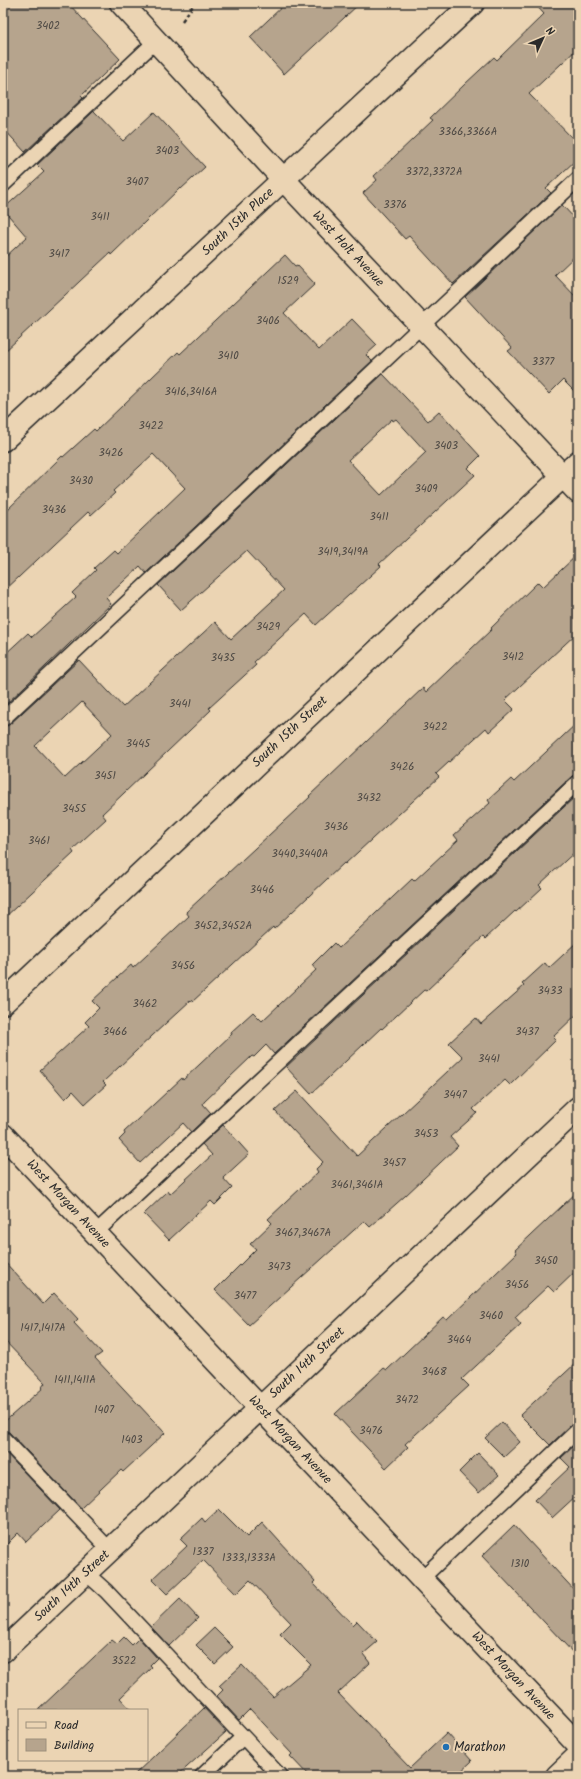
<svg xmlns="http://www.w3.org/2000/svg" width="581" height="1779" font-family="Kalam,sans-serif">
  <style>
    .building { fill: #b6a48d; stroke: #2b2b2b; fill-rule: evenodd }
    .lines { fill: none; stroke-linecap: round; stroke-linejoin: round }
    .lane-casing { stroke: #2b2b2b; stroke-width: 17 }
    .street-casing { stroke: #2b2b2b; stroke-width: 25 }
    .secondary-casing { stroke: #2b2b2b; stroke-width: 25 }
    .path { stroke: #2b2b2b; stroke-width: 2.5; stroke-dasharray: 4 3; stroke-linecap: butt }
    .lane { stroke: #ebd4b3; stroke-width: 14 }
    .street { stroke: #ebd4b3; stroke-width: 22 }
    .secondary { stroke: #ebd4b3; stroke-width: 22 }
    .poi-dot { fill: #1f6fb2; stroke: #ebd4b3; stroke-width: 1.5 }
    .labels { text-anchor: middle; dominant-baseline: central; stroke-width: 4; stroke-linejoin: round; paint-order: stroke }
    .number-label { font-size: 11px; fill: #4e4944 }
    .street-label { font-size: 13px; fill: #2b2b2b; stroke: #ebd4b3 }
    .poi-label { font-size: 13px; fill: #2b2b2b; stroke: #ebd4b3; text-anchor: start }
  </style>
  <rect width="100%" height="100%" fill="#ebd4b3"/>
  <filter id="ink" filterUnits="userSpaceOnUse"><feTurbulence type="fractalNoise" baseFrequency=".025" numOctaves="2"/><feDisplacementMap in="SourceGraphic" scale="8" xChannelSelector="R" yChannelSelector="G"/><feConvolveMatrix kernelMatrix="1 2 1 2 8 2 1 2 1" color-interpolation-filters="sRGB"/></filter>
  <g filter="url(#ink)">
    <path class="building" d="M3 3H68L120 59 81 96 83 98 25 152 3 128Z
      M286 3H360L284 74 250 37Z
      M534 3H578V48L529 94 578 144V158L546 188 551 193 453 284 409 236 405 239 363 193 377 180 374 176 433 120 430 118 465 84 494 57 497 60 544 14Z
      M94 111 123 141 154 112 205 167 181 189 180 188 111 255 110 253 3 353V259L27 237 3 209 44 172 37 165Z
      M562 205 578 222V253L555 275 578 299V395L563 380 549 394 508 351 512 348 465 297Z
      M285 255 295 266 297 265 315 284 284 313 319 350 352 319 377 345 366 355 372 361 146 573 140 566 106 598 111 604 3 707V656L28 633 32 637 76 597 72 593 96 570 94 568 114 550 117 553 185 488 153 454 113 491 115 493 91 515 88 512 3 592V514L62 456 63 457 94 429 96 431 178 352 180 354Z
      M383 374 428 421 439 411 480 456 468 468 475 475 379 564 381 566 316 625 306 614 254 662 256 665 209 708 211 710 102 814 106 819 72 850 74 853 3 919V727L9 725 79 660 123 707 215 622 231 639 284 590 247 551 181 610 158 585ZM392 419 393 421 396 419 426 452 381 495 348 460ZM82 702 112 734 65 778 35 746Z
      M578 554V632L505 700 514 709 489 732 486 728 436 774 439 777 345 864 344 863 274 929 273 927 192 1002 191 1000 152 1036 103 1082 106 1085 85 1104 73 1091 65 1099 40 1070 89 1026 85 1022 99 1008 92 1001 131 965 133 968 189 916 186 912 310 797 309 796 423 688 426 692 492 629 491 628 538 582 543 587Z
      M578 722V774L572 776 274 1054 266 1045 254 1057 252 1056 204 1102 203 1104 211 1113 191 1132 183 1123 140 1163 119 1140 125 1134 124 1132 182 1078 183 1080 232 1034 231 1032 253 1012 262 1021 316 970 312 965 334 943 339 948 412 879 414 881 458 840 454 835 490 803 488 800 511 779 514 782Z
      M578 794V849L539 885 542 888 516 912 515 911 485 939 483 937 426 991 424 990 382 1029 381 1028 311 1094 286 1067Z
      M578 941V1013L553 1037 556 1040 510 1085 505 1080 473 1109 477 1113 450 1137 458 1146 405 1196 370 1227 364 1221 249 1325 215 1290 256 1249 250 1244 272 1223 268 1219 318 1172 316 1169 323 1162 275 1111 297 1091 357 1156 463 1057 449 1043 476 1018 481 1024 524 986 522 984 545 963 549 968Z
      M223 1125 249 1154 223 1178 232 1188 215 1205 211 1201 169 1240 144 1214 168 1191 170 1194 212 1155 202 1144Z
      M578 1191V1269L554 1292 548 1286 515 1317 521 1324 462 1379 469 1386 405 1444 408 1447 386 1468 335 1414 384 1368 387 1370 443 1317 447 1320 517 1253 515 1250Z
      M3 1260 43 1304 54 1293 78 1319 74 1323 102 1353 95 1358 165 1433 123 1472 121 1470 81 1508 9 1432 3 1430V1423L43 1388 42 1387 45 1383 3 1339Z
      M578 1361V1422L572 1424 550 1445 520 1415Z
      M502 1422 520 1442 504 1457 485 1438Z
      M578 1442V1494L552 1518 535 1500 570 1467 561 1458Z
      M3 1450 60 1510 26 1542 18 1533 3 1548Z
      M478 1453 499 1475 479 1493 459 1472Z
      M219 1509 247 1537 262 1522 315 1581 313 1583 353 1625 357 1621 377 1642 363 1654 370 1663 338 1693 410 1768 447 1733 472 1761 456 1776H309L290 1756 292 1754 250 1709 239 1720 217 1696 223 1690 219 1686 242 1665 273 1697 311 1665 280 1634 291 1623 250 1580 236 1594 203 1560 167 1594 152 1579 187 1546 180 1539 202 1518 205 1522Z
      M514 1525 578 1594V1658L482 1556Z
      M180 1599 198 1618 169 1646 151 1627Z
      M214 1628 233 1647 215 1664 196 1645Z
      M124 1637 132 1645 139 1638 157 1658 150 1665 152 1667 120 1698 131 1710H38L112 1640 117 1644Z
      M204 1708 226 1732 177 1776H133Z"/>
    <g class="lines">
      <g class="lane-casing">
        <path id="lane" d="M3 185 156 41
          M3 719 578 179
          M95 1233 578 782
          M3 1438 110 1550
          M86 1573 106 1591 280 1776
          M421 1579 578 1430
          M202 1776 243 1737"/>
      </g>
      <g class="street-casing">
        <path id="street" d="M121 3 284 180 578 492
          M3 440 473 3
          M3 1003 578 462
          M3 1651 578 1108"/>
      </g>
      <g class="secondary-casing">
        <path id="secondary" d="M3 1135 578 1745
          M557 1776 578 1756"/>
      </g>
      <path class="path" d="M182 21 195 3"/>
      <use href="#lane" class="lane"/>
      <use href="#street" class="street"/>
      <use href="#secondary" class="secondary"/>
    </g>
  </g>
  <circle class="poi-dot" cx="446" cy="1747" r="4"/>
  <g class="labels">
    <g class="number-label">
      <text x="48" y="26">3402</text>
      <text x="468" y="132">3366,3366A</text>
      <text x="167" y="151">3403</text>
      <text x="434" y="172">3372,3372A</text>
      <text x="137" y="182">3407</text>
      <text x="395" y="205">3376</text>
      <text x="100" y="217">3411</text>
      <text x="59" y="254">3417</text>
      <text x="288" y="281">1529</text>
      <text x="268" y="321">3406</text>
      <text x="228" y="356">3410</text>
      <text x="543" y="362">3377</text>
      <text x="191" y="392">3416,3416A</text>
      <text x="151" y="426">3422</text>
      <text x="446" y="446">3403</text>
      <text x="111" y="453">3426</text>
      <text x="81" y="481">3430</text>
      <text x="426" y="489">3409</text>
      <text x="54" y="510">3436</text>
      <text x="379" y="517">3411</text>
      <text x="343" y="552">3419,3419A</text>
      <text x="268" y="627">3429</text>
      <text x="513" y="657">3412</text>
      <text x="223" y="658">3435</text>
      <text x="180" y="704">3441</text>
      <text x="435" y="727">3422</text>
      <text x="138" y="744">3445</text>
      <text x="402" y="767">3426</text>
      <text x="105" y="776">3451</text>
      <text x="369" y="798">3432</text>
      <text x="74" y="809">3455</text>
      <text x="336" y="827">3436</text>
      <text x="39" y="841">3461</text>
      <text x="300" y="854">3440,3440A</text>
      <text x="262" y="890">3446</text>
      <text x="223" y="926">3452,3452A</text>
      <text x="183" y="966">3456</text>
      <text x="550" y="991">3433</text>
      <text x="145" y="1004">3462</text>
      <text x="115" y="1032">3466</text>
      <text x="527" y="1032">3437</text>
      <text x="489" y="1059">3441</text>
      <text x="455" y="1095">3447</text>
      <text x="426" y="1134">3453</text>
      <text x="394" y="1163">3457</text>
      <text x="357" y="1185">3461,3461A</text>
      <text x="303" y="1233">3467,3467A</text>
      <text x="546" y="1261">3450</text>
      <text x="279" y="1267">3473</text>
      <text x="517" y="1285">3456</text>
      <text x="245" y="1296">3477</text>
      <text x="491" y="1316">3460</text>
      <text x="43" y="1328">1417,1417A</text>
      <text x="459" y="1340">3464</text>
      <text x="434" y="1372">3468</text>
      <text x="75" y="1380">1411,1411A</text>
      <text x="407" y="1400">3472</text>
      <text x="104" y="1410">1407</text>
      <text x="371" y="1431">3476</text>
      <text x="132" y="1440">1403</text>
      <text x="203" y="1552">1337</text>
      <text x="249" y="1558">1333,1333A</text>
      <text x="520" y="1564">1310</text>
      <text x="124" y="1661">3522</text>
    </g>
    <g class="street-label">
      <text transform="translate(238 222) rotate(-43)">South 15th Place</text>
      <text transform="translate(348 249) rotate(47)">West Holt Avenue</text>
      <text transform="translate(290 732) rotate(-43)">South 15th Street</text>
      <text transform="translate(68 1204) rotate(47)">West Morgan Avenue</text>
      <text transform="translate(307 1363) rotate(-43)">South 14th Street</text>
      <text transform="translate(290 1440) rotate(47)">West Morgan Avenue</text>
      <text transform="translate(72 1586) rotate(-43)">South 14th Street</text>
      <text transform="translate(513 1676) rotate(47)">West Morgan Avenue</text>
    </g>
    <g class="poi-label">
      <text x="454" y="1747">Marathon</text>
    </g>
  </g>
  <rect width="581" height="1779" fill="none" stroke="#ebd4b3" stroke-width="16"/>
  <rect x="8" y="8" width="565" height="1763" fill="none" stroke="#2b2b2b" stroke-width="1.5" filter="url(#ink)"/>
  <rect x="18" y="1709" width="130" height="52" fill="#ebd4b3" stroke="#9e907d"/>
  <rect x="26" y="1722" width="20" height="6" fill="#ebd4b3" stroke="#9e907d"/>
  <text x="54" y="1729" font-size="12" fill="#2b2b2b">Road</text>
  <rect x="26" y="1739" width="20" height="12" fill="#b6a48d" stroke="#9e907d"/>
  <text x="54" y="1749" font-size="12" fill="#2b2b2b">Building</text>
  <g transform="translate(543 38) rotate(46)" stroke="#ebd4b3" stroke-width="3" paint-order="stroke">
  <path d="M0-3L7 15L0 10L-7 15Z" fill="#2b2b2b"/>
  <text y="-6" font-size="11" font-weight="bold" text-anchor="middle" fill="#2b2b2b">N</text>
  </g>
</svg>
